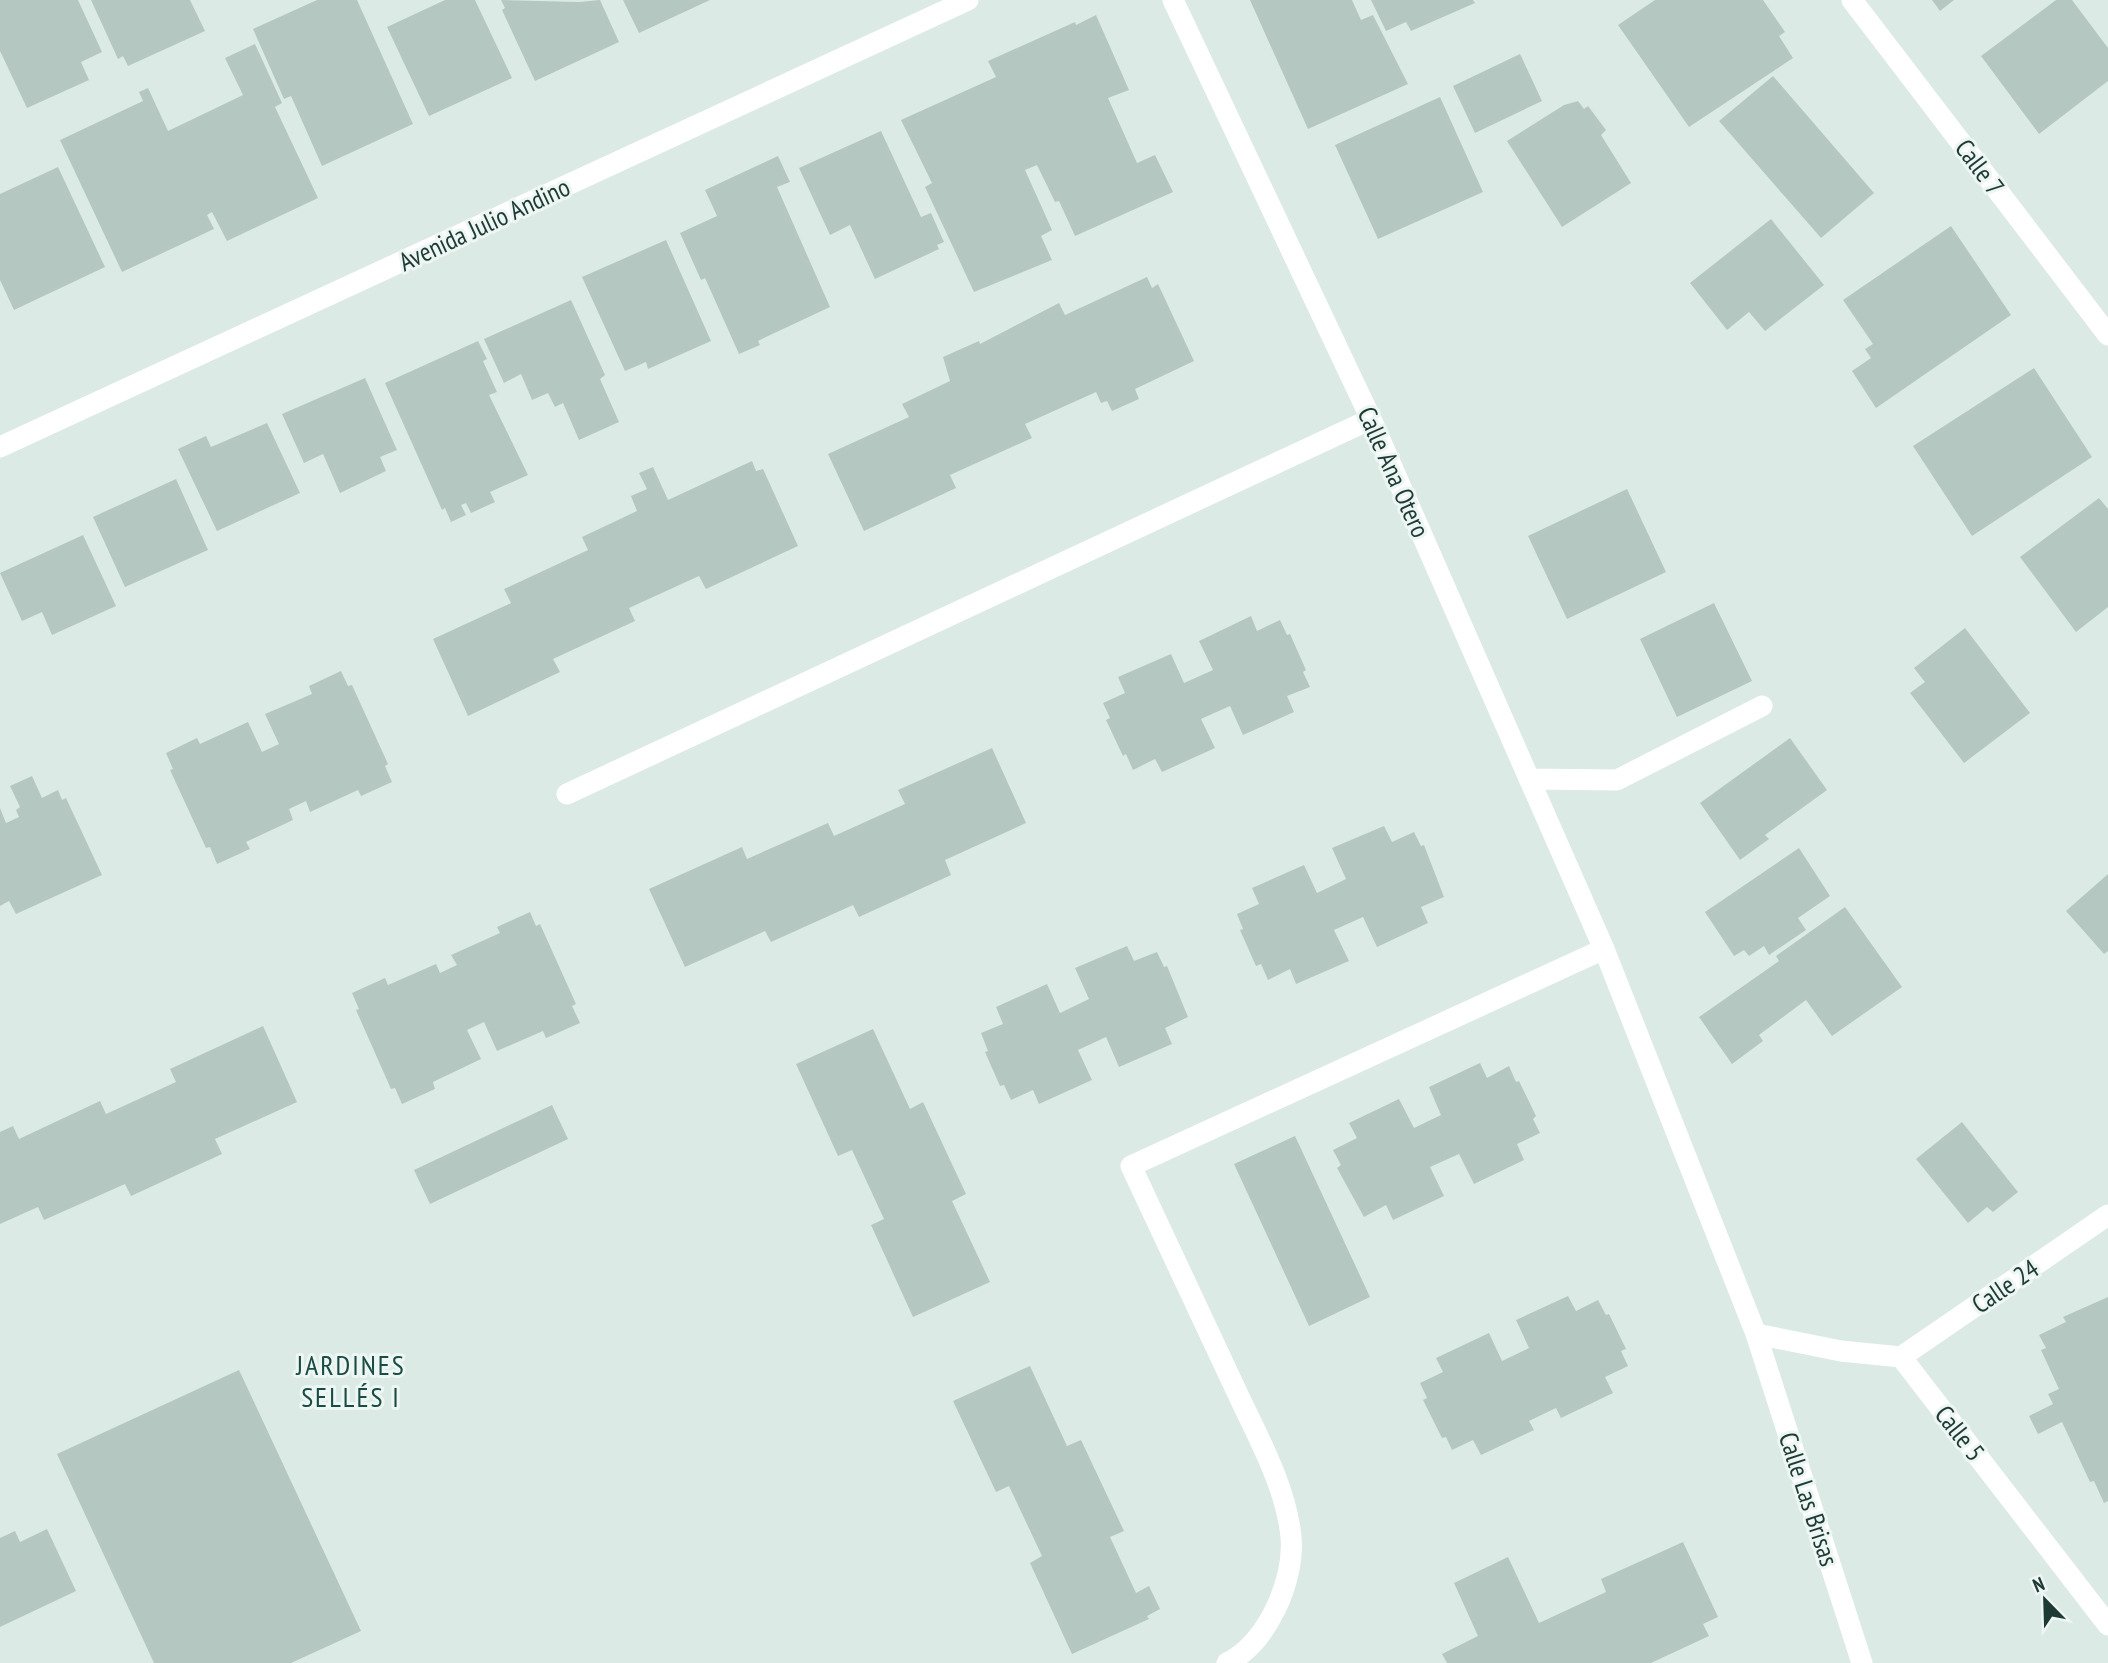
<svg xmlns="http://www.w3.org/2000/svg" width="2108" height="1663" font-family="'PT Sans Narrow',sans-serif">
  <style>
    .building { fill: #b5c7c1 }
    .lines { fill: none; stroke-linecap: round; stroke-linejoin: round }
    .minor { stroke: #fff; stroke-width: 21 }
    .labels { text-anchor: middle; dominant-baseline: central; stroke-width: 6; stroke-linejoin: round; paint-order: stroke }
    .street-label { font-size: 26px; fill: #1e3a35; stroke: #edf6f2 }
    .neighbourhood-label { font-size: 28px; letter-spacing: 2px; fill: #194c44; stroke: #edf6f2 }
  </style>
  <rect width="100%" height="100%" fill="#dceae5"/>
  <path class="building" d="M0 0H78L102 52 81 62 89 80 27 108 0 51Z
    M91 0H190L205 31 128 66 123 56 118 59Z
    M317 0H357L413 124 322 166 291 96 284 99 253 29Z
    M445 0H475L512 78 429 116 387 27Z
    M501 0 579 2 600 0 619 42 535 81 502 10 505 8Z
    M623 0H710L639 33Z
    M1250 0H1352L1361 20 1373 15 1408 84 1308 129Z
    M1371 0H1473L1475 3 1411 31 1406 22 1386 31Z
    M1655 0H1763L1785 32 1779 36 1793 58 1689 127 1618 25Z
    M1932 0H1954L1940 11Z
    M2056 0H2072L2108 48V81L2039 134 1981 56Z
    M1096 15 1129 90 1108 98 1137 163 1155 155 1173 192 1075 236 1059 201 1055 202 1037 165 1025 170 1052 230 1041 236 1052 260 974 292 925 187 932 183 901 120 996 77 988 61 1075 22 1076 25Z
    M255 44 282 103 275 107 318 198 227 241 212 212 207 215 214 229 122 272 60 140 143 101 139 92 148 88 168 131 243 95 225 58Z
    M1520 54 1542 101 1475 133 1453 86Z
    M1773 76 1874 193 1821 238 1719 121Z
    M1440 97 1483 192 1378 239 1335 145Z
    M1578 101 1584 109 1588 106 1606 130 1601 135 1631 183 1562 227 1507 141 1564 105Z
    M881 131 921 217 931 213 944 242 937 245 939 249 875 279 850 225 830 235 799 168Z
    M778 156 790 182 777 187 830 307 766 337 758 341 760 345 739 354 705 278 701 280 680 233 717 216 705 190Z
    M58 167 105 267 14 310 0 280V194Z
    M1771 219 1824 285 1765 331 1749 312 1727 330 1690 283Z
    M1951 226 2011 315 1876 408 1852 371 1871 358 1865 349 1873 344 1843 300Z
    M666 240 711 341 648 369 646 362 625 371 582 277Z
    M1147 277 1152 288 1158 284 1194 361 1135 389 1139 399 1112 411 1107 401 1101 403 1096 392 1025 424 1032 438 950 475 956 488 864 531 828 454 909 417 902 404 950 381 943 357 979 341 980 344 1059 303 1065 315Z
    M571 300 605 375 600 379 619 422 579 440 563 403 555 407 548 393 532 400 521 374 504 383 484 339Z
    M478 341 487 359 483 361 497 392 489 395 528 475 490 492 495 502 471 513 466 503 461 505 466 515 451 522 445 508 442 510 385 383Z
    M2034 368 2092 457 1972 536 1913 446Z
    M365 378 397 450 380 457 386 471 340 493 323 454 304 463 282 414Z
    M267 423 300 493 217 531 178 449 206 436 211 447Z
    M752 461 756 471 763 469 798 546 706 589 699 576 629 608 635 621 553 659 560 672 468 716 433 639 511 603 504 589 588 550 582 537 637 511 631 496 647 489 639 473 653 467 668 500Z
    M176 479 208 550 125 587 93 517Z
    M1627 489 1666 572 1567 619 1528 536Z
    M2099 498 2108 509V607L2076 632 2020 557Z
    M83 535 116 606 52 635 42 612 22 621 0 573Z
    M1714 603 1752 681 1677 717 1640 639Z
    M1251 616 1257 631 1280 620 1287 635 1290 634 1306 670 1303 672 1310 687 1287 696 1294 712 1243 735 1230 706 1201 719 1215 748 1162 772 1155 759 1133 770 1126 754 1123 756 1106 720 1110 718 1103 703 1125 693 1118 677 1171 654 1184 683 1213 670 1199 641Z
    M1965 628 2030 713 1964 763 1910 693 1925 682 1914 668Z
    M341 671 348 686 352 685 388 764 385 766 392 782 361 796 358 790 310 812 306 801 289 809 293 820 246 842 250 849 217 864 210 847 206 848 170 770 173 769 166 753 197 738 200 744 248 722 262 752 279 744 265 714 312 694 309 686Z
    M1790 738 1827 790 1765 835 1769 839 1740 860 1700 803Z
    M992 748 1026 823 945 860 951 875 859 917 853 905 771 942 765 931 685 967 649 889 742 847 747 859 828 823 834 836 905 804 898 790Z
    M32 776 42 798 58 790 62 800 66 798 102 875 16 914 9 901 0 906V808L6 823 19 817 16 810 20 807 10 786Z
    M1384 826 1392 842 1414 832 1421 846 1424 845 1444 897 1421 907 1428 923 1377 947 1363 917 1334 930 1349 961 1296 984 1290 969 1268 980 1261 964 1256 966 1240 930 1243 929 1237 914 1259 904 1252 888 1304 865 1317 893 1346 879 1332 848Z
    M1799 848 1830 896 1798 918 1806 930 1769 955 1764 946 1749 956 1744 950 1734 956 1705 912Z
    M2108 874V951L2104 954 2066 911Z
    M1845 907 1902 987 1832 1036 1806 1000 1759 1035 1763 1041 1732 1064 1699 1017 1779 961 1776 956Z
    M530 912 536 926 540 924 576 1004 572 1006 580 1023 546 1038 543 1031 497 1051 484 1022 467 1030 481 1059 433 1082 435 1089 402 1104 395 1088 391 1089 356 1010 359 1009 352 993 385 978 388 985 436 964 440 973 457 965 451 955 500 933 497 927Z
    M1127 946 1134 961 1157 952 1164 967 1167 966 1188 1017 1165 1028 1172 1044 1119 1067 1106 1037 1078 1050 1092 1080 1039 1104 1033 1090 1011 1100 1004 1085 1000 1086 985 1052 988 1051 981 1033 1003 1024 996 1007 1047 984 1060 1013 1089 999 1075 968Z
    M263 1026 297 1102 215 1139 222 1154 131 1196 125 1184 44 1220 38 1207 0 1224V1132L13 1126 19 1139 100 1101 106 1114 176 1082 170 1069Z
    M873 1029 910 1109 923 1102 966 1194 952 1201 990 1282 913 1317 871 1225 884 1219 852 1150 838 1156 796 1064Z
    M1480 1063 1487 1078 1509 1066 1516 1082 1519 1081 1536 1116 1533 1119 1540 1133 1517 1144 1524 1160 1474 1184 1459 1154 1430 1167 1444 1196 1393 1220 1386 1205 1364 1217 1337 1168 1341 1165 1333 1150 1357 1138 1349 1123 1399 1099 1414 1128 1441 1115 1429 1087Z
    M552 1105 568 1139 430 1204 414 1170Z
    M1962 1122 2018 1192 1993 1212 1987 1207 1968 1223 1916 1159Z
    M1295 1136 1370 1297 1309 1326 1234 1164Z
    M1568 1296 1576 1311 1598 1300 1606 1315 1609 1314 1626 1349 1621 1351 1628 1366 1605 1377 1613 1393 1561 1418 1556 1408 1529 1421 1534 1430 1481 1455 1473 1440 1452 1450 1446 1437 1442 1438 1423 1400 1427 1398 1420 1383 1443 1372 1436 1358 1489 1333 1502 1361 1529 1348 1516 1320Z
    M2108 1297V1501L2104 1503 2094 1481 2090 1482 2062 1422 2038 1434 2029 1416 2053 1404 2048 1394 2059 1389 2041 1350 2046 1348 2039 1335 2066 1322 2063 1317Z
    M1030 1366 1067 1446 1081 1440 1124 1531 1110 1537 1136 1593 1149 1586 1160 1609 1147 1616 1149 1619 1072 1654 1030 1563 1042 1556 1009 1486 996 1492 953 1401Z
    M239 1370 361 1631 291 1663H154L57 1454Z
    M47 1529 76 1591 0 1627V1538L15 1531 20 1542Z
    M1683 1542 1718 1617 1703 1624 1709 1636 1651 1663H1447L1442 1654 1478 1636 1454 1583 1508 1557 1539 1623 1606 1592 1601 1579Z"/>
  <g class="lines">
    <path class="minor" d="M1173 0 1371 419 1604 949 1756 1334 1862 1663
      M1852 0 2108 335
      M0 447 968 0
      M1529 779 1617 780 1762 706
      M567 794 1371 419
      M1756 1334 1841 1351 1901 1357 2108 1625
      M1901 1357 2108 1215
      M1227 1663C1267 1643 1295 1581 1291 1537 1286 1485 1256 1434 1235 1388 1200 1314 1166 1240 1131 1166L1604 949"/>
  </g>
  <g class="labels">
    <g class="street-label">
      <text transform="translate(1980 167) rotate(53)">Calle 7</text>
      <text transform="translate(484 224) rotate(-25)">Avenida Julio Andino</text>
      <text transform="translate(1394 472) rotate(66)">Calle Ana Otero</text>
      <text transform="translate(2005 1286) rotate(-34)">Calle 24</text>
      <text transform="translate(1960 1433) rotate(52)">Calle 5</text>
      <text transform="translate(1809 1499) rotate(72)">Calle Las Brisas</text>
    </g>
    <g class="neighbourhood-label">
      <text x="351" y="1364">JARDINES<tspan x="351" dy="32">SELLÉS I</tspan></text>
    </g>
  </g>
  <g transform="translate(2045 1600) rotate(337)" stroke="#edf6f2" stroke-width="5" paint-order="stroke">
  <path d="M0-5L12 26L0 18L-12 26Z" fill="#1e3a35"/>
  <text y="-10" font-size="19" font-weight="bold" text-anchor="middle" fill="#1e3a35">N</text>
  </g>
</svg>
